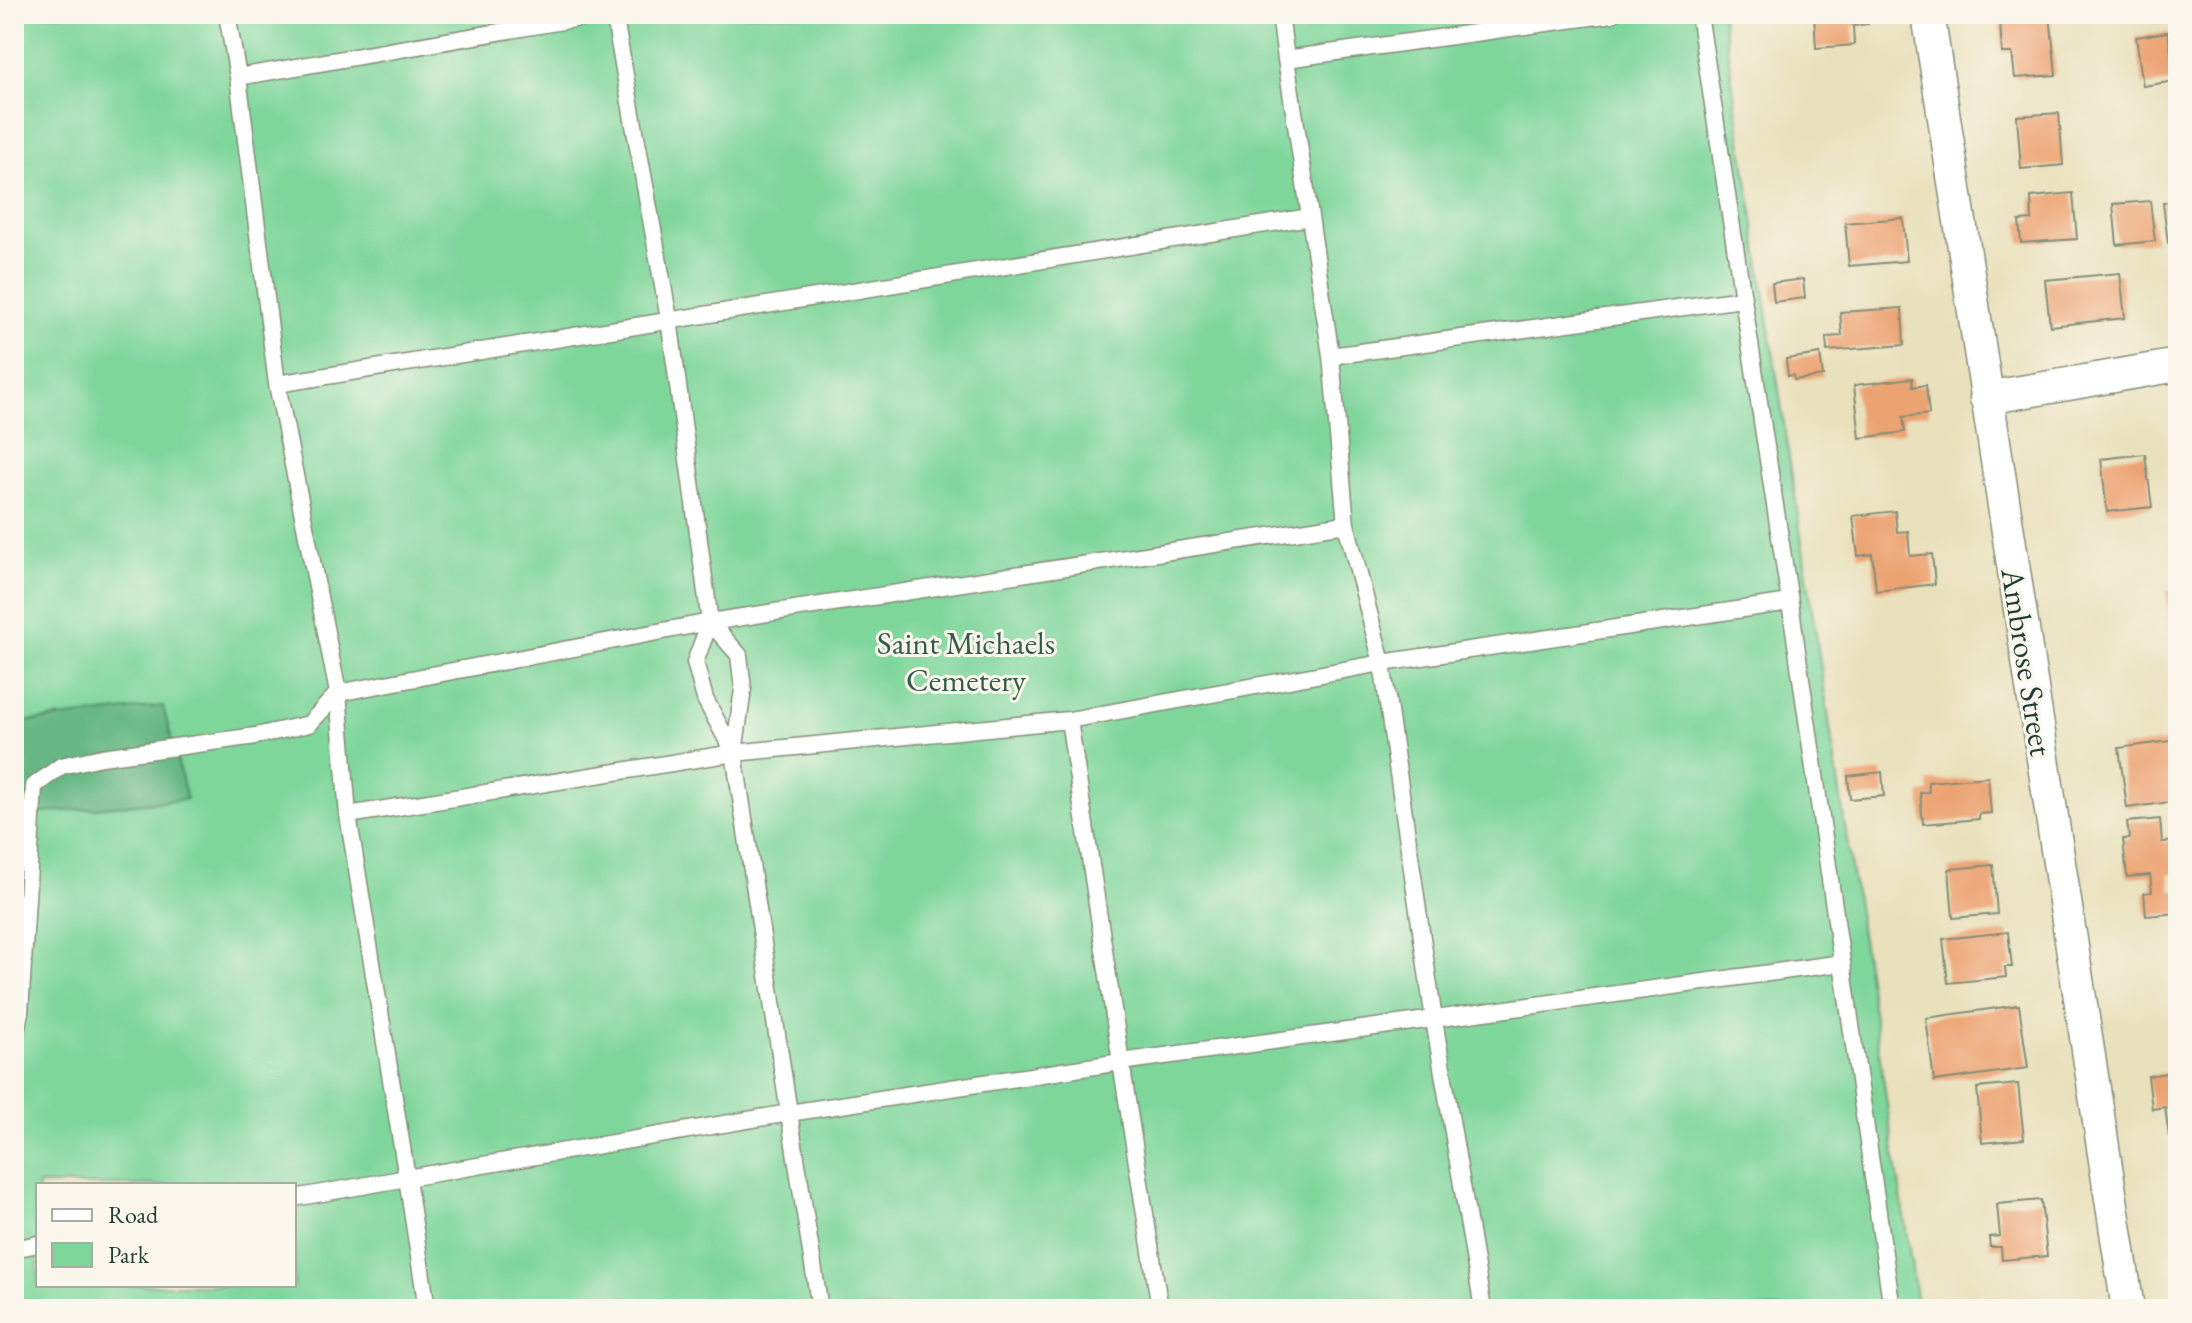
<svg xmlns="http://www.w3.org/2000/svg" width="2192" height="1323" font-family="'EB Garamond',serif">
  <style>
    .green { fill: #7ed69b; stroke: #4e8a68; stroke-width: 2; fill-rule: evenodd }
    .forest { fill: #66b783; stroke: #427a5c; stroke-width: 2 }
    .building { fill: #eca372 }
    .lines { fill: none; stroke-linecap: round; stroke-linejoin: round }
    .service-casing { stroke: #848e78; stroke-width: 19 }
    .minor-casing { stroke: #848e78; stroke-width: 35 }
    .service { stroke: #fff; stroke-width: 16 }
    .minor { stroke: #fff; stroke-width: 32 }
    .labels { text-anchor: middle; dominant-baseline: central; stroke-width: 6; stroke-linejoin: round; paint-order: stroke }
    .park-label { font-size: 32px; fill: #325c49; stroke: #fbf7ec }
    .street-label { font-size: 32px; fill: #1f3d34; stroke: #fbf7ec }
  </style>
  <rect width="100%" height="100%" fill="#fbf7ec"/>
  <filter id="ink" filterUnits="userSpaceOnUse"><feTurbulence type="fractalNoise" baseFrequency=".0125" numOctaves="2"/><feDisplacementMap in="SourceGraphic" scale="16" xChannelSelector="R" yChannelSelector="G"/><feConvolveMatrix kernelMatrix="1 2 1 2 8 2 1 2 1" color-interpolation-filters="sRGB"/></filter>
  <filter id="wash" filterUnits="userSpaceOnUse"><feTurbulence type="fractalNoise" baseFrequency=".006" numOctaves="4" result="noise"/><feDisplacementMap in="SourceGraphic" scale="32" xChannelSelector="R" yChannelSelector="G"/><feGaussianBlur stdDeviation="1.8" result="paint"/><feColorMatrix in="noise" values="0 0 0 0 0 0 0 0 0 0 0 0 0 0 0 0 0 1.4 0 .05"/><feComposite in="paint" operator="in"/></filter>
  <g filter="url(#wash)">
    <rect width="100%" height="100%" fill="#e9e0bc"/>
    <path class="green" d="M14 14H1722L1918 1309H14ZM38 1185H294V1285H38Z"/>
    <path class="forest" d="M163 706 187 799 14 816V723Z"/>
    <g id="blocks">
      <path class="building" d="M1814 14H1867L1868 24 1853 26 1854 45 1816 48Z
        M2017 14H2050L2056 75 2015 78 2012 53H2002L2000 23 2018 21Z
        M2168 32 2175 81 2143 86 2136 37Z
        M2059 113 2063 165 2021 169 2017 116Z
        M2073 193 2077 239 2021 243 2019 221 2032 220 2031 197Z
        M2150 201 2155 241 2117 245 2113 204Z
        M2178 201V242L2168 243 2163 203Z
        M1903 218 1907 261 1849 266 1845 223Z
        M2120 273 2125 318 2050 326 2045 280Z
        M1803 279 1805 298 1774 302 1772 283Z
        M1902 308 1904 345 1827 351 1826 337 1842 336 1840 312Z
        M1820 354 1823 376 1794 380 1793 375 1788 376 1786 359Z
        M1912 378 1913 387 1926 385 1929 414 1903 417 1905 432 1860 438 1854 385Z
        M2145 454 2152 507 2107 512 2101 459Z
        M1895 511 1897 532 1908 531 1910 556 1932 554 1935 584 1876 591 1872 554 1858 556 1853 516Z
        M2178 589V649H2173L2166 591Z
        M2178 740V801L2127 808 2119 748Z
        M1882 772 1884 796 1850 799 1848 776Z
        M1988 777 1991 813 1979 814V819L1923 824 1920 793 1929 792 1928 782Z
        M2160 819 2162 842 2178 841V873L2169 874 2171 890H2178V913L2146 916 2144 893 2152 892 2150 875 2127 877 2123 839H2129L2127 822Z
        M1993 865 1997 914 1953 918 1949 869Z
        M2008 932 2012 967H2005L2006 977 1948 983 1943 939Z
        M2019 1005 2028 1068 1934 1081 1926 1018Z
        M2178 1071V1135L2169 1136 2165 1107 2152 1109 2148 1076Z
        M2018 1084 2024 1139 1982 1143 1977 1088Z
        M2041 1200 2047 1256 2002 1260 2001 1247H1990L1989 1237 2000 1236 1997 1204Z"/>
    </g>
  </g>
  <g filter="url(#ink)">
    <use href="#blocks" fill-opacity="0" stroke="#848e78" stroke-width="2"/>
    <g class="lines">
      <g class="service-casing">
        <path id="service" d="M227 14 238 77 277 384 338 693 710 622 1346 524 1382 663 1434 1020 1483 1309
          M614 14 669 319 710 622 695 662 705 699 734 753 743 689 739 655 710 622
          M1280 14 1286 59 1612 14
          M1699 14 1790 602 1892 1309
          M238 77 603 14
          M1310 217 1331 356 1346 524
          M1331 356 1742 299
          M277 384 1310 217 1286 59
          M1069 720 1382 663 1790 602
          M348 815 734 753 789 1113 1121 1062 1069 720 734 753
          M14 1042 20 1012 34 786 61 766 102 757 256 736 309 724 338 693 348 815 407 1178 294 1198
          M14 1249 38 1244
          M427 1309 407 1178 789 1113 820 1309
          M1160 1309 1121 1062 1842 963"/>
      </g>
      <g class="minor-casing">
        <path id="minor" d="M1928 14 2128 1309
          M1986 398 2178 365"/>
      </g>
      <use href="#service" class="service"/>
      <use href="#minor" class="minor"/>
    </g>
  </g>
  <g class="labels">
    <g class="park-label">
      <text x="966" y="643">Saint Michaels<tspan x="966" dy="37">Cemetery</tspan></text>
    </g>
    <g class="street-label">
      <text transform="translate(2027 662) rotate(81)">Ambrose Street</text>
    </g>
  </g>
  <rect width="2192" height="1323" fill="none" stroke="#fbf7ec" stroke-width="48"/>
  <rect x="36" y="1183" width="260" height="104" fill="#fbf7ec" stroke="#a3ada2" stroke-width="2"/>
  <rect x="52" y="1209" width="40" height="12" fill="#ffffff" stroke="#a3ada2" stroke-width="2"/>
  <text x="108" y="1223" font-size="24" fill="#1f3d34">Road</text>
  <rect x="52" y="1243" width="40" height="24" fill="#7ed69b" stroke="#a3ada2" stroke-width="2"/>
  <text x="108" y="1263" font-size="24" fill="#1f3d34">Park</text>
</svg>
